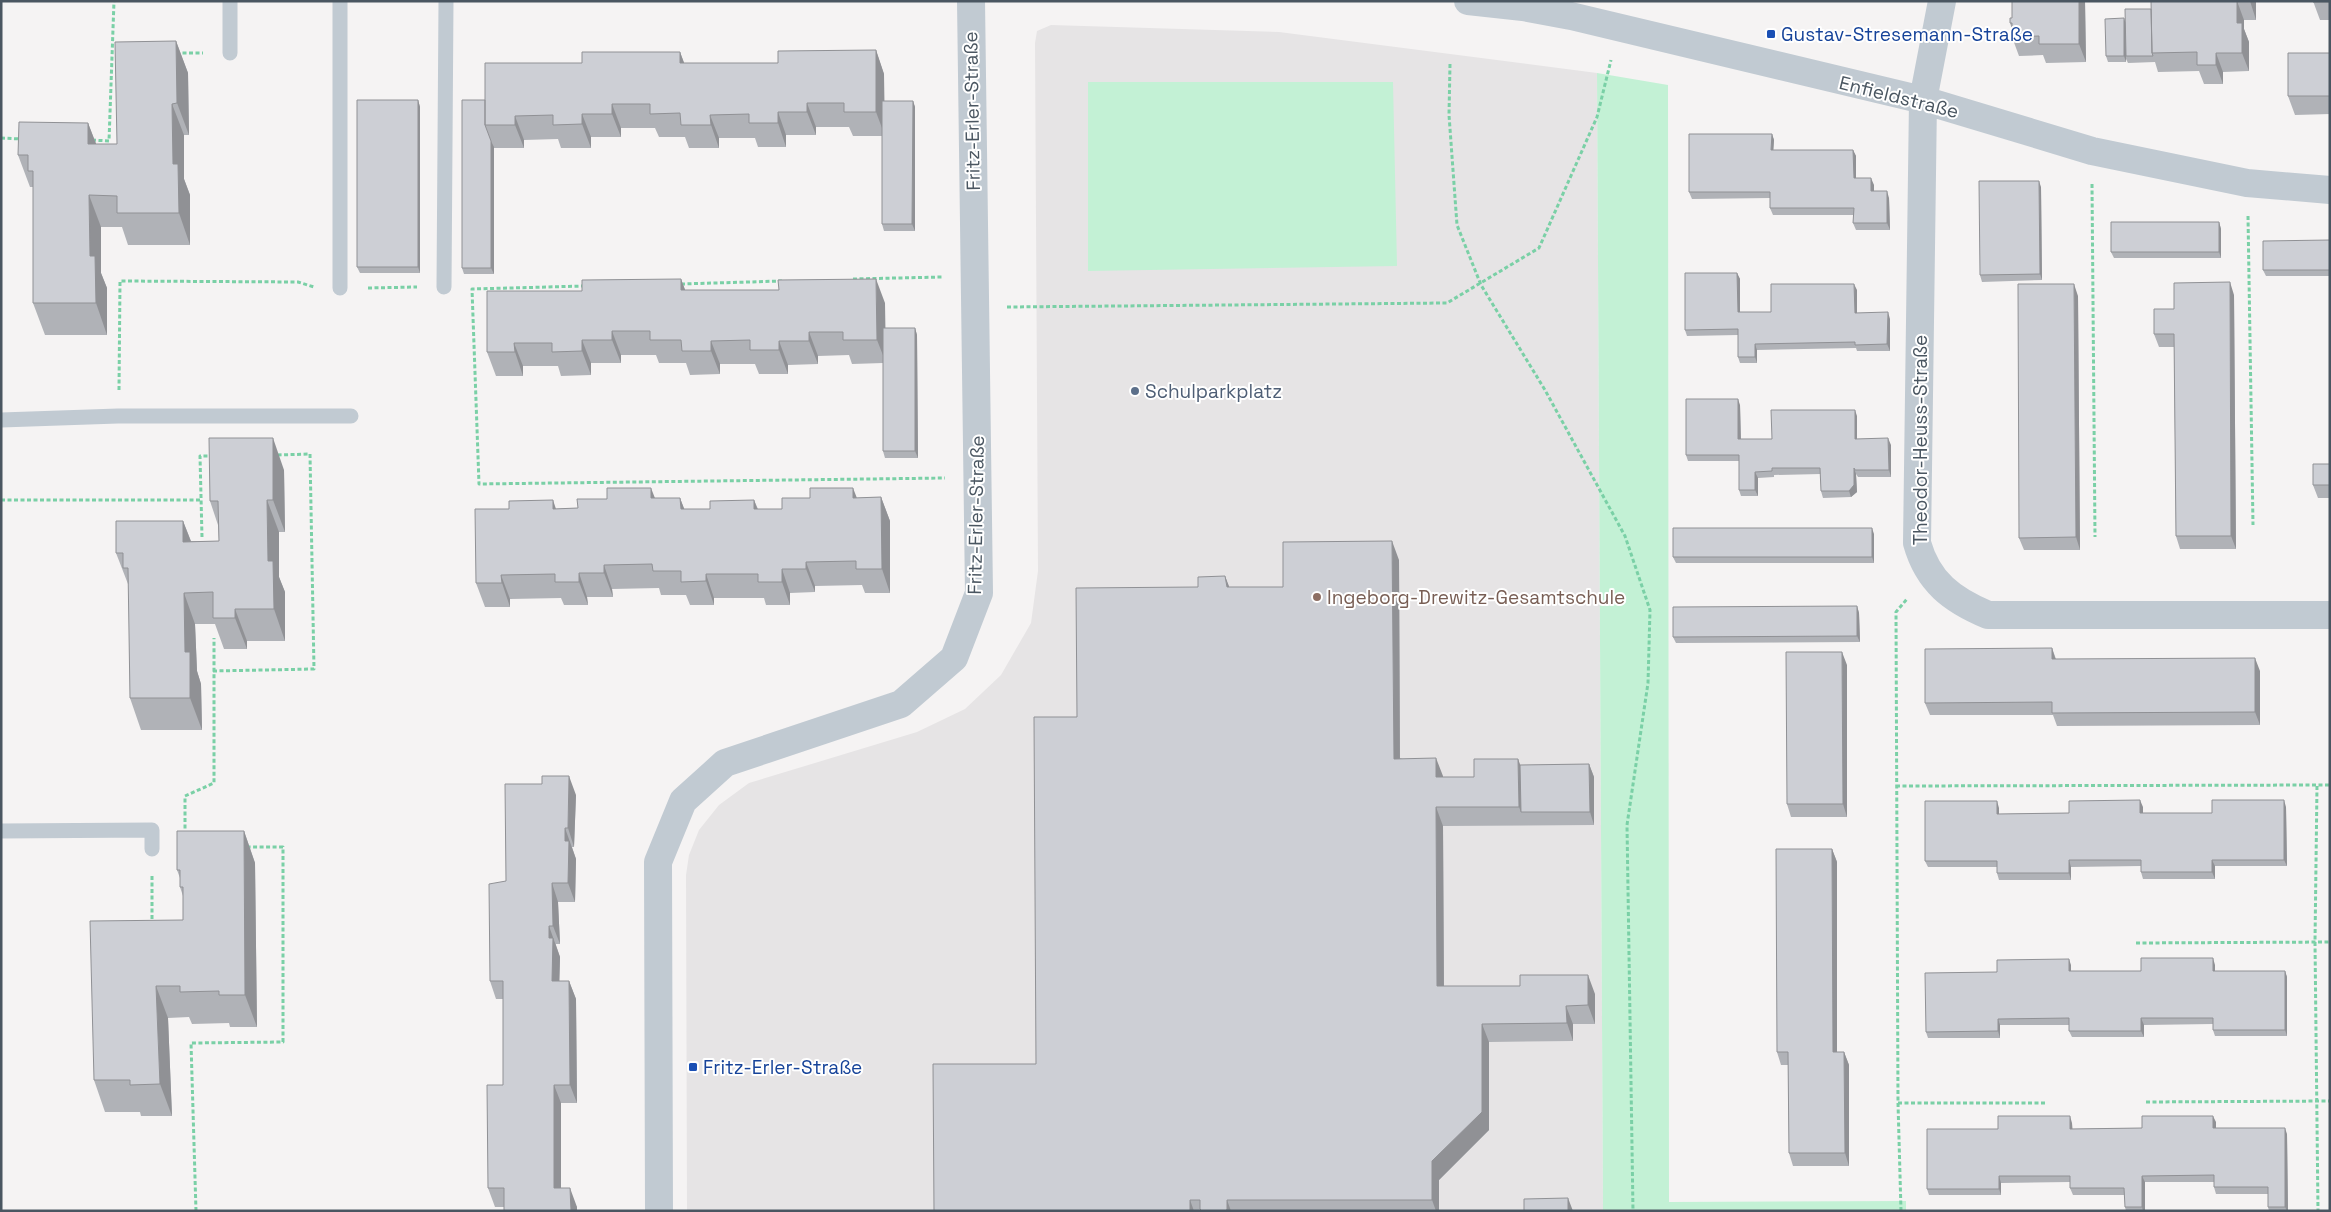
<svg xmlns="http://www.w3.org/2000/svg" width="2331" height="1212" font-family="'Space Grotesk',sans-serif">
  <style>
    .education { fill: #e6e4e5 }
    .green { fill: #c3f1d5 }
    .lines { fill: none; stroke-linecap: round; stroke-linejoin: round }
    .path { stroke: #7ad0a6; stroke-width: 3; stroke-dasharray: 4 2.5; stroke-linecap: butt }
    .lane { stroke: #c1cad2; stroke-width: 15 }
    .street { stroke: #c1cad2; stroke-width: 28 }
    .wall { fill: #b0b2b7 }
    .shaded-wall { fill: #909195 }
    .building { fill: #cdcfd5; stroke: #909195 }
    .transit-dot { fill: #1a4fb4; stroke: #fff; stroke-width: 2 }
    .service-dot { fill: #5c6f8a; stroke: #fff; stroke-width: 2 }
    .education-dot { fill: #8d6e63; stroke: #fff; stroke-width: 2 }
    .labels { text-anchor: middle; dominant-baseline: central; stroke-width: 4; stroke-linejoin: round; paint-order: stroke }
    .transit-label { font-size: 19px; fill: #164399; stroke: #fff; text-anchor: start }
    .street-label { font-size: 19px; fill: #4a5661; stroke: #fff }
    .service-label { font-size: 19px; fill: #4e5e75; stroke: #fff; text-anchor: start }
    .education-label { font-size: 19px; fill: #785e54; stroke: #fff; text-anchor: start }
  </style>
  <rect width="100%" height="100%" fill="#f5f3f3"/>
  <path class="education" d="M1051 25 1279 32 1597 73 1603 1211H687L686 875 689 855 699 830 719 805 749 783 917 732 965 709 1001 675 1031 623 1038 571 1035 43 1037 31Z"/>
  <path class="green" d="M1597 73 1668 85 1669 1202 1906 1201V1211H1603Z
    M1088 82H1393L1397 266 1088 271Z"/>
  <g class="lines">
    <path class="path" d="M176 53H203
      M1450 64 1449 115 1457 225 1481 285 1545 390 1625 536 1650 610 1648 683 1627 825 1633 1211
      M1 138 21 139
      M92 140 109 141 114 1
      M2092 184 2095 537
      M2248 216 2253 525
      M853 279 942 277
      M681 284 782 281
      M585 286 472 289 479 484 945 478
      M368 288 417 287
      M1007 307 1447 303 1539 248 1597 117 1611 60
      M119 390 120 281 298 282 314 287
      M1 500H201
      M202 537 200 456H213
      M213 671 314 669 310 454 277 455
      M1896 786 2330 785
      M2317 786 2315 942 2318 1211
      M185 835V796L214 783V638
      M152 876V922
      M2136 943 2330 942
      M2146 1102 2330 1101
      M1898 1103H2047
      M196 1211 191 1043 283 1042V847H246
      M1901 1211 1898 1103 1896 612 1907 599"/>
    <path class="lane" d="M230 1V53
      M444 287 446 1
      M340 288V1
      M1 420 118 416H351
      M1 831 152 830V849"/>
    <path class="street" d="M1468 1 1523 7 1571 16 1923 100 2092 151 2247 183 2330 190
      M1942 1 1923 100 1917 543C1928 582 1952 600 1988 615H2330
      M659 1211 658 862 683 801 725 763 901 704 954 658 979 593 971 1"/>
  </g>
  <path class="wall" d="M2085 1 2086 62 2046 63 2043 55 2019 56 2012 37V29L2010 23Z
    M2151 1H2256V20H2244V29L2249 42V71L2223 72V84H2204L2199 71 2158 72 2155 62 2128 63 2126 59V62H2108L2106 56 2124 18 2125 22 2151 9Z
    M2313 1H2330V20H2320Z
    M176 41 188 73 189 135H184V179L190 195V245H128L122 227H101V273L107 288V335H45L33 303V187H30L18 155 88 123 96 144H117Z
    M876 50 884 74V101H913L915 107V231H884L882 224V136H853L849 127H816V135H786V147H758L755 138H719V148H689L685 137H659L655 128H621V137H591V148H561L558 139 524 140V148H494V147V274H464L462 268 485 100 582 63 680 52 684 63H778Z
    M2330 53V114L2295 115 2288 96Z
    M418 100 420 107V273H360L357 267Z
    M1772 134 1774 140 1773 150H1853L1856 156V178L1874 185V191L1889 198 1890 230H1856L1853 223 1854 215H1773L1770 208V198L1692 199 1689 192Z
    M2041 187 2042 280 1982 282 1980 275Z
    M2219 222 2221 229V258H2114L2111 252Z
    M2330 240V276H2266L2263 270Z
    M1737 273 1740 279V312H1771L1857 290V313L1890 319V351H1857L1856 348 1757 350V363H1740L1738 357V335L1687 336 1685 330Z
    M681 279 685 290 885 303V328H915L917 335 918 458H885L883 451V363L852 364 849 355 818 356V364L788 365V374H759L755 364H720V374L690 375 686 363H659L656 355H621V363H591V375L561 376 558 366H523V376H496L487 352 582 291Z
    M2234 295 2236 549H2180L2176 536 2174 347H2159L2154 334 2174 309Z
    M2078 296 2080 550H2024L2019 538Z
    M1740 405 1741 439H1772L1857 416V439L1891 445V477H1858L1856 474 1857 492 1851 497 1823 498 1821 491V474L1774 475V477L1758 478V496H1741L1739 490V461H1688L1686 455Z
    M2330 464V498H2318L2313 485Z
    M284 470 285 532H279V577L285 592V641H247V649H224L215 624H195L197 671 201 684 202 730H141L130 698 129 584H128L116 553 183 521 191 541H219L218 525 210 501Z
    M881 497 890 521V593H865L862 585 815 586V592L790 593V605H766L764 598H714V605H690L686 595H661L659 588 612 589 613 597H587L588 605H564L561 598 510 599V607H485L476 583 556 509 578 508 607 499 680 498 684 509H710L754 500 758 509H782L857 498Z
    M1874 534V563H1676L1673 557Z
    M1399 560 1400 758 1443 777H1474L1518 759 1520 765 1589 764 1594 777V825L1443 826 1444 986 1595 994V1024H1573V1041L1489 1042V1130L1439 1180V1211H934L1036 1064 1077 717 1198 587 1225 576 1229 587H1283Z
    M1857 606 1859 613 1860 642 1676 643 1673 637Z
    M2052 648 2056 659 2260 671V725L2057 726 2053 715H1930L1925 703Z
    M1847 665V817H1791L1787 804Z
    M576 795 574 847H572L576 859 575 902H558L560 944H556V945L560 957 559 981H569L576 999 577 1103H561V1188L577 1207H495L488 1188 503 1085V999H496L490 981 506 881Z
    M2143 807V813H2212L2286 807 2287 866H2215V879H2143L2141 872V866L2071 867V880H1999L1997 873V867H1928L1925 861 1999 808V814L2069 813Z
    M244 831 255 863 257 1027H230L229 1023 192 1024 189 1017 168 1018 172 1116H141L140 1112H105L94 1080 183 920V896L180 887V878L177 870Z
    M1832 849 1837 862V1052H1844L1849 1065V1166H1793L1789 1153 1788 1065H1781L1777 1052Z
    M2071 965V971H2141L2215 965V971H2285L2287 977V1036H2215L2213 1030V1024L2144 1025V1037H2072L2069 1031V1025H2000V1038H1928L1926 1032Z
    M2216 1122V1128L2287 1134 2288 1211H2269L2268 1207V1194H2216L2214 1187V1182H2145V1211H2126L2125 1207V1195H2073L2070 1188V1182L2001 1183V1195H1929L1927 1189 1998 1129 2072 1123V1129L2142 1128Z"/>
  <path class="shaded-wall" d="M2079 1H2085L2086 62 2079 44Z
    M2237 1 2244 20V29L2249 42V71L2242 53 2237 23Z
    M2250 1H2256V20Z
    M2124 18 2126 25V62L2124 56Z
    M176 41 188 73 189 135 177 103Z
    M876 50 884 74 885 136 876 112Z
    M680 52 689 76 680 63Z
    M2216 53 2223 72V84L2216 65Z
    M418 100 420 107V273L418 267Z
    M913 101 915 107V231L912 224Z
    M807 103 816 127V135L807 112Z
    M172 104 184 135V179L190 195V245L179 213 173 164Z
    M612 104 621 128V137L612 114Z
    M778 112 786 135V147L778 123Z
    M582 114 591 137V148L582 124Z
    M710 115 719 138V148L711 125Z
    M515 116 524 140V148L515 125Z
    M88 123 100 154 88 144Z
    M1772 134 1774 140 1773 157 1771 150Z
    M491 141 494 147V274L491 268Z
    M1853 150 1856 156V185L1854 178Z
    M1871 178 1874 185V198L1871 191Z
    M2039 181 2041 187 2042 280 2040 274Z
    M1887 191 1889 198 1890 230 1887 223Z
    M89 195 101 227V273L107 288V335L96 303 90 256Z
    M2219 222 2221 229V258L2219 252Z
    M1737 273 1740 279V319L1738 312Z
    M681 279 690 303 681 290Z
    M876 279 885 303 886 363 877 340Z
    M2230 282 2234 295 2236 549 2231 536Z
    M1854 284 1857 290V319L1855 313Z
    M2074 284 2078 296 2080 550 2076 537Z
    M1888 312 1890 319V351L1887 344Z
    M915 328 917 335 918 458 915 451Z
    M612 331 621 355V363L612 340Z
    M809 332 818 356V364L809 341Z
    M582 340 591 363V375L582 351Z
    M711 341 720 364V374L711 351Z
    M779 341 788 365V374L779 350Z
    M514 343 523 366V376L515 352Z
    M1755 344 1757 350V363L1755 357Z
    M1738 399 1740 405 1741 446 1738 439Z
    M1855 410 1857 416V445L1855 439Z
    M273 438 284 470 285 532 273 500Z
    M1888 438 1891 445V477L1889 470Z
    M1854 468 1856 474 1857 492 1851 497 1849 491Z
    M1755 472 1758 478V496L1755 490Z
    M651 488 660 511 651 498Z
    M853 488 862 511 853 498Z
    M881 497 890 521V593L882 569Z
    M680 498 689 521 681 509Z
    M267 500 279 532V577L285 592V641L274 609 268 561Z
    M553 500 561 524 553 509Z
    M754 500 763 524 754 509Z
    M183 521 195 552 183 542Z
    M1872 528 1874 534V563L1872 557Z
    M1392 541 1399 560 1400 777 1394 759Z
    M806 562 815 586V592L806 569Z
    M604 565 612 589 613 597 604 573Z
    M782 569 790 593V605L782 582Z
    M579 573 587 597 588 605 579 582Z
    M706 574 714 598V605L706 581Z
    M501 575 510 599V607L502 583Z
    M1225 576 1232 594 1227 587Z
    M184 593 195 624 197 671 201 684 202 730 190 698 185 652Z
    M1857 606 1859 613 1860 642 1857 636Z
    M235 609 247 641V649L235 618Z
    M2052 648 2056 661 2052 659Z
    M1842 652 1847 665V817L1843 804Z
    M2255 658 2260 671V725L2255 712Z
    M1436 758 1443 776V796L1436 777Z
    M1518 759 1525 778 1521 812 1519 807Z
    M1589 764 1594 777V825L1590 812Z
    M569 776 576 795 574 847 568 828Z
    M2140 800 2143 807V820L2140 813Z
    M2284 800 2286 807 2287 866 2284 860Z
    M1997 801 1999 808V820L1997 814Z
    M1436 807 1443 826 1444 1004 1437 986Z
    M565 828 576 859 575 902 568 883 565 841Z
    M244 831 255 863 257 1027 245 995Z
    M1832 849 1837 862V1064L1833 1052Z
    M2069 860 2071 867V880L2069 873Z
    M2212 860 2215 866V879L2212 872Z
    M552 883 558 902 560 944 553 926Z
    M549 926 560 957 559 999 552 981 549 938Z
    M2213 958 2215 965V977L2213 971Z
    M2069 959 2071 965V978L2069 971Z
    M2285 971 2287 977V1036L2285 1030Z
    M1588 975 1595 994V1024L1588 1005Z
    M569 981 576 999 577 1103 570 1085Z
    M156 986 168 1018 172 1116 160 1084Z
    M1566 1006 1573 1024V1041L1567 1023Z
    M2141 1018 2144 1025V1037L2141 1031Z
    M1998 1019 2000 1025V1038L1998 1031Z
    M1482 1024 1489 1042V1130L1439 1180V1211H1436L1432 1200V1161Z
    M1844 1052 1849 1065V1166L1845 1153Z
    M554 1085 561 1103V1206L554 1188Z
    M2070 1116 2072 1123 2073 1135 2070 1129Z
    M2213 1116 2216 1122V1135L2213 1128Z
    M2285 1128 2287 1134 2288 1211H2287L2285 1207Z
    M1999 1176 2001 1183V1195L1999 1189Z
    M2142 1176 2145 1182V1211H2143L2142 1207Z
    M570 1188 577 1207V1211H571Z
    M1568 1198 1573 1211H1568Z
    M1190 1200 1194 1211H1190Z
    M1227 1200 1231 1211H1226Z"/>
  <path class="building" d="M2012 1H2079V44H2039V36L2012 37V23H2010V18H2012Z
    M2151 1H2237V23H2242V53H2216V65H2197V52L2152 53Z
    M2313 1H2330V2H2313Z
    M2125 9H2151L2152 53 2153 56H2126Z
    M2124 18V56H2106L2105 19Z
    M176 41 177 103 172 104 173 164H178L179 213H117V196L89 195 90 256H95L96 303H33V171H28V155H18L19 122 88 123V144H117L115 42Z
    M876 50V112H844V103H807V112H778V123H749V114L710 115 711 125H681L680 113 650 114V104H612V114H582V124L553 125V115L515 116V125H485V63H582V52H680V63H778V51Z
    M2288 53H2330V96H2288Z
    M357 100H418V267H357Z
    M462 100H485V125L491 141V268H462Z
    M882 101H913L912 224H882Z
    M1689 134H1772L1771 150H1853L1854 178H1871V191H1887V223H1853L1854 208H1770V192H1689Z
    M1979 181H2039L2040 274 1980 275Z
    M2111 222H2219V252H2111Z
    M2330 240V270H2263V241Z
    M1685 273H1737L1738 312H1771V284H1854L1855 313 1888 312 1887 344 1855 345V342L1755 344V357H1738V329L1685 330Z
    M681 279V290H779L778 280 876 279 877 340H843V332H809V341H779V350H750V340L711 341V351H682L681 340H650V331H612V340H582V351L552 352V343H514L515 352H487V291H582V280Z
    M2230 282 2231 536H2176L2174 334H2154V309H2174V283Z
    M2018 284H2074L2076 537 2019 538Z
    M883 328H915V451H883Z
    M1686 399H1738V439H1772L1771 410H1855V439L1888 438 1889 470H1855L1854 468V485L1849 491H1821L1820 468H1772V471L1755 472V490H1739V455H1686Z
    M209 438H273V500H267L268 561H273L274 609H235V618H213V592L184 593 185 652H190V698H130L128 568H123V553H116V521H183V542L219 541 218 501H210Z
    M2313 464H2330V485H2313Z
    M607 488H651V498H680L681 509H710V501L754 500V509H782V498H810V488H853V498L881 497 882 569H856V561L806 562V569H782V582H758V574H706V581L681 582V571H653L652 564 604 565V573H579V582H555V574L501 575 502 583H476L475 509H509V501L553 500V509L578 508 577 499H607Z
    M1673 528H1872V557H1673Z
    M1392 541 1394 759 1436 758V777H1474V759H1518L1519 807H1436L1437 986H1520V975H1588V1005L1566 1006 1567 1023 1482 1024V1112L1432 1161V1200H1227V1209L1226 1211H1202L1200 1209V1200H1190V1211H934L933 1064H1036L1034 717H1077L1076 588 1198 587V577L1225 576 1227 587H1283V542Z
    M1857 606V636L1673 637V607Z
    M2052 648V659L2255 658V712L2052 713V702L1925 703V649Z
    M1786 652H1842L1843 804H1787Z
    M1589 764 1590 812H1521L1520 765Z
    M542 776H569L568 828H565V841H569L568 883H552L553 926H549V938H553L552 981H569L570 1085H554V1188H570L571 1211H504V1188H488L487 1085H503V981H490L489 884 506 881 505 784H542Z
    M2140 800V813H2212V800H2284V860H2212V872H2141V860H2069V873H1997V861H1925V801H1997V814L2069 813V801Z
    M177 831H244L245 995H219V991L180 992V986H156L160 1084 130 1085V1080H94L90 921 183 920V887H180V870H177Z
    M1776 849H1832L1833 1052H1844L1845 1153H1789L1788 1052H1777Z
    M2141 958H2213V971H2285V1030H2213V1018H2141V1031H2069V1018L1998 1019V1031L1926 1032 1925 973 1997 972V960L2069 959V971H2141Z
    M1998 1116H2070V1129L2142 1128V1116H2213V1128H2285V1207H2268V1187H2214V1175L2142 1176V1207H2125L2124 1188H2070V1176H1999V1189H1927V1129H1998Z
    M1568 1198V1211H1524V1199Z"/>
  <g class="transit-dot">
    <rect x="1766" y="29" width="10" height="10" rx="2.5"/>
    <rect x="688" y="1062" width="10" height="10" rx="2.5"/>
  </g>
  <circle class="service-dot" cx="1135" cy="391" r="5"/>
  <circle class="education-dot" cx="1317" cy="597" r="5"/>
  <g class="labels">
    <g class="transit-label">
      <text x="1781" y="34">Gustav-Stresemann-Straße</text>
      <text x="703" y="1067">Fritz-Erler-Straße</text>
    </g>
    <g class="street-label">
      <text transform="translate(1899 97) rotate(14)">Enfieldstraße</text>
      <text transform="translate(972 111) rotate(-91)">Fritz-Erler-Straße</text>
      <text transform="translate(1920 440) rotate(-90)">Theodor-Heuss-Straße</text>
      <text transform="translate(976 515) rotate(-89)">Fritz-Erler-Straße</text>
    </g>
    <g class="service-label">
      <text x="1145" y="391">Schulparkplatz</text>
    </g>
    <g class="education-label">
      <text x="1327" y="597">Ingeborg-Drewitz-Gesamtschule</text>
    </g>
  </g>
  <rect width="2331" height="1212" fill="none" stroke="#4a5661" stroke-width="5"/>
</svg>
